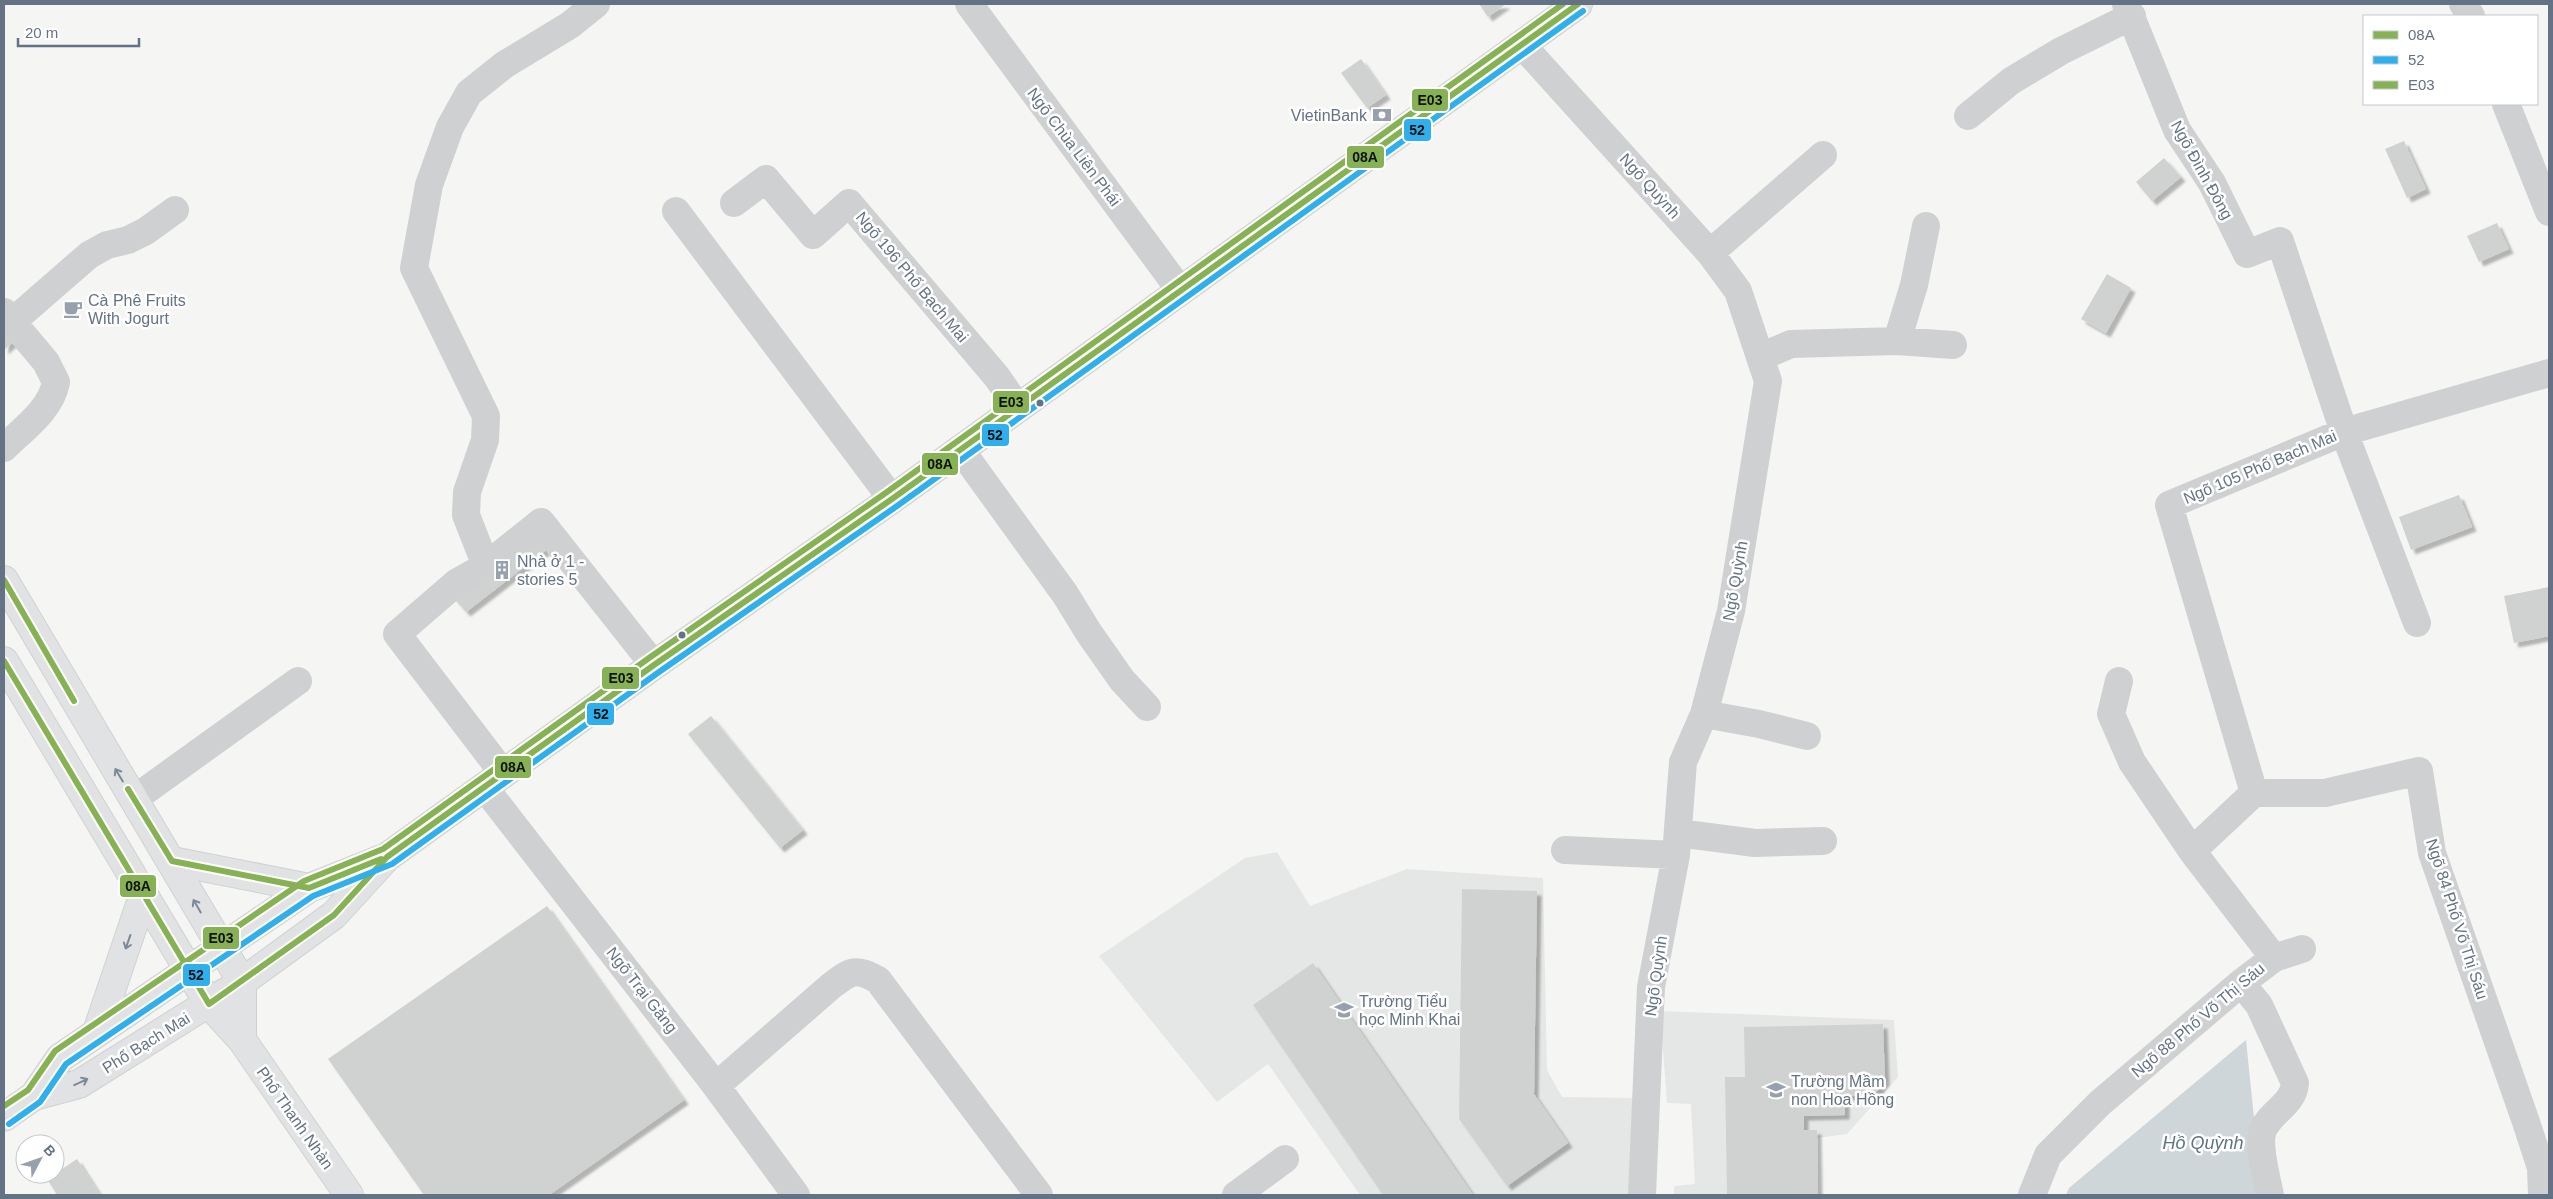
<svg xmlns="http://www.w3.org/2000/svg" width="2553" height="1199" font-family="Helvetica,sans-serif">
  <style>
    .built { fill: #e5e7e6 }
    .water { fill: #cfd6da }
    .building { fill: #d0d2d2; filter: url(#shadow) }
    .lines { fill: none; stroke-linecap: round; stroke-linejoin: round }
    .major-casing { stroke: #d0d2d2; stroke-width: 30 }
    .minor { stroke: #cfd0d1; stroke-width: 28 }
    .major { stroke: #e1e2e3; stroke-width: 28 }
    .bus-1-casing { stroke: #fff; stroke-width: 10 }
    .bus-2-casing { stroke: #fff; stroke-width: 10 }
    .bus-3-casing { stroke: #fff; stroke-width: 10 }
    .bus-1 { stroke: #86b253; stroke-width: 6 }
    .bus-2 { stroke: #30afed; stroke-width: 6 }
    .bus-3 { stroke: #86b253; stroke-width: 6 }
    .oneway { stroke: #7d8899 }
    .bus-dot { fill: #647286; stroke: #fff; stroke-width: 2 }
    .labels { text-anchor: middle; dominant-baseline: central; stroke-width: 5; stroke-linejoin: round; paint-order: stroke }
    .poi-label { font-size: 16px; fill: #647286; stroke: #fff; text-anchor: start }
    .street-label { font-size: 16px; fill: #647286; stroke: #fff }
    .water-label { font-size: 18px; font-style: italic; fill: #5f7482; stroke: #fff }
    .line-badge { stroke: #fff; stroke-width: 2 }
    .pale-badge-label { font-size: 14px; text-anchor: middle; font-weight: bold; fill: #111 }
  </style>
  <defs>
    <filter id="shadow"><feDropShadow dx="4.5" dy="4.5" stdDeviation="1" flood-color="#0004"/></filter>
  </defs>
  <rect width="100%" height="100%" fill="#f5f6f4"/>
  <path class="built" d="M1277 852 1310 906 1407 869 1543 878 1547 1070 1562 1097 1638 1098 1635 1195H1360L1268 1064 1217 1102 1099 956 1245 858Z
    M1660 1011 1894 1020 1898 1077 1847 1134 1817 1138 1818 1195H1674V1186L1695 1184 1691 1104 1667 1103Z"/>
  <path class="water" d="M2246 1040 2262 1195H2066L2069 1188Z"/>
  <path class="building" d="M1479 4H1506L1488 17Z
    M1361 59 1386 95 1367 108 1341 73Z
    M2404 141 2426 189 2407 198 2385 149Z
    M2164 158 2181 177 2152 201 2136 182Z
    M2497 223 2509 249 2479 262 2467 236Z
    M2107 274 2131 288 2106 333 2081 319Z
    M4 330 13 342 4 350Z
    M2459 495 2472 527 2411 550 2399 517Z
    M540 526 554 544 466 612 452 596Z
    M2549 587V636L2514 643 2504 596Z
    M711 716 803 830 780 848 688 734Z
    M1462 889 1537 891 1534 1094 1568 1143 1507 1186 1459 1119Z
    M547 906 684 1100 549 1195H424L328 1059Z
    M1313 963 1473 1195H1383L1253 1005Z
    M1883 1024 1885 1081 1873 1096H1845V1115L1804 1116V1130H1817L1818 1195H1727L1725 1077H1745L1744 1027Z
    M77 1159 100 1195H57L47 1179Z"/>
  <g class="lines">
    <g class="major-casing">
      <path id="major" d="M4 580 242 982V1040
        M4 661 209 1004 242 1040 349 1195
        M172 861 309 888
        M97 1032 143 896
        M34 1096 60 1058 309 888 382 859
        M4 1117 34 1096 79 1084 242 982 334 915 387 857 654 665 892 499 1578 4"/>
    </g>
    <path class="minor" d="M969 4 1180 290
      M2126 4 2177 130 2212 183 2247 254 2280 241 2344 432 2417 623
      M2463 4 2471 16
      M1522 45 1710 253 1738 291 1768 381 1731 611 1704 714 1683 762 1676 855 1651 987 1642 1195
      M2506 104 2549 212
      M1968 116 2011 81 2061 51 2132 16
      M734 203 766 179 813 235 849 203 997 377 1018 408
      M676 211 892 499
      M1926 226 1914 285 1897 341 1953 345
      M1710 253 1823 155
      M4 312 46 362 56 382C51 410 23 429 4 448
      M12 322 89 255 107 245 128 240 146 231 175 210
      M1760 357 1791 344 1897 341
      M960 449 1065 594 1089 633 1122 680 1147 707
      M486 566 541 522 654 665
      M1704 714 1759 724 1807 736
      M503 773 397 634 456 583 486 566 466 515 467 492 485 440 486 416 414 268 429 185 450 127 469 93 504 65 570 25 596 4
      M484 787 716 1086 796 1195
      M2254 793H2325L2419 771 2432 853 2526 1122 2541 1168 2542 1195
      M134 799 298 681
      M1678 833 1755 843 1823 841
      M1565 850 1676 855
      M2192 851 2254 793 2169 505 2344 432 2549 373
      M2274 958 2302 949
      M2241 983 2259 1005 2295 1083C2294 1104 2270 1112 2263 1130 2257 1145 2267 1179 2270 1195
      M716 1086 831 986C851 971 855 967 878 980L1039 1195
      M1236 1195 1285 1159
      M2032 1195 2048 1155 2100 1103 2241 983 2274 958 2192 851 2132 762 2111 714 2119 681"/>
    <use href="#major" class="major"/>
    <g class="bus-1-casing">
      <path id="bus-1" d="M4 580 74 701
        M4 661 209 1004 334 915 387 857 654 665 892 499 1578 4
        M128 789 172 861 309 888 381 859"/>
    </g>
    <g class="bus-2-casing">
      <path id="bus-2" d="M9 1124 40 1102 66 1064 313 896 392 864 659 672 897 506 1583 11"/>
    </g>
    <g class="bus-3-casing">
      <path id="bus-3" d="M4 1106 28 1090 55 1051 304 881 383 849 649 658 887 492 1563 4"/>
    </g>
    <use href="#bus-1" class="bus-1"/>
    <use href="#bus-2" class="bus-2"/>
    <use href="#bus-3" class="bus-3"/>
  </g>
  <defs><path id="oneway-shaft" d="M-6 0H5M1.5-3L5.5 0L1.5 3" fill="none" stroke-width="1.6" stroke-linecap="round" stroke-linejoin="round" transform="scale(1.25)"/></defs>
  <g class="oneway">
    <use href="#oneway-shaft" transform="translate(119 775) rotate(-121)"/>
    <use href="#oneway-shaft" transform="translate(197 906) rotate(-120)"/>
    <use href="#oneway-shaft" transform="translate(128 942) rotate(109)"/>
    <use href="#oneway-shaft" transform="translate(81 1082) rotate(-25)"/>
  </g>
  <defs>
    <g id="bank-bare" transform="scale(1.5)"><path d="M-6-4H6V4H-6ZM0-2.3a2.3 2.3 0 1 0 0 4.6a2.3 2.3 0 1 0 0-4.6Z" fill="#97a0ac" stroke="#fff" stroke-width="2.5" paint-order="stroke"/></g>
    <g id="cafe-bare" transform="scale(1.5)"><path d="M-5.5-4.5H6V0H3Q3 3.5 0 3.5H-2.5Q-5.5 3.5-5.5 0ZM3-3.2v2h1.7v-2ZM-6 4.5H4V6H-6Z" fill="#97a0ac" stroke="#fff" stroke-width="2.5" paint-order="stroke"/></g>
    <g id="building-bare" transform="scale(1.5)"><path d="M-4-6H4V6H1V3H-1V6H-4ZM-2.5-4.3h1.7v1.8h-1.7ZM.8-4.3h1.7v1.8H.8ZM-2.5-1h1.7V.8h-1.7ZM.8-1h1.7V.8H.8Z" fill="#97a0ac" stroke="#fff" stroke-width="2.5" paint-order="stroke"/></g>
    <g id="school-bare" transform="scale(1.5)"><path d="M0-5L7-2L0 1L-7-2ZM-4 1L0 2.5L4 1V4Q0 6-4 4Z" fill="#97a0ac" stroke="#fff" stroke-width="2.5" paint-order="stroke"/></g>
  </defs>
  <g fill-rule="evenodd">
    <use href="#bank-bare" x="1382" y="115"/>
    <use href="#cafe-bare" x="73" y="309"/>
    <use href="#building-bare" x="502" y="570"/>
    <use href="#school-bare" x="1344" y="1010"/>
    <use href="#school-bare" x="1776" y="1090"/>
  </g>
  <g class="bus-dot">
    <circle cx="1040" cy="403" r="4.5"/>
    <circle cx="682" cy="635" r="4.5"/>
  </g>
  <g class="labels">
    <g class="poi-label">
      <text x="1367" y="115" text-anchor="end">VietinBank</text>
      <text x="88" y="300">Cà Phê Fruits<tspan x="88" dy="18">With Jogurt</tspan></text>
      <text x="517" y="561">Nhà ở 1 -<tspan x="517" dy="18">stories 5</tspan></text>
      <text x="1359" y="1001">Trường Tiểu<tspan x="1359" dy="18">học Minh Khai</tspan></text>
      <text x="1791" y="1081">Trường Mầm<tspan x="1791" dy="18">non Hoa Hồng</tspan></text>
    </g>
    <g class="street-label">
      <text transform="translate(1074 147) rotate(53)">Ngõ Chùa Liên Phái</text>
      <text transform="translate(2202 170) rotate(61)">Ngõ Đình Đông</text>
      <text transform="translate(1650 186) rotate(48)">Ngõ Quỳnh</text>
      <text transform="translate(912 277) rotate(50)">Ngõ 196 Phố Bạch Mai</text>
      <text transform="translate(2260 467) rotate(-23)">Ngõ 105 Phố Bạch Mai</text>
      <text transform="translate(1735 581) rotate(-80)">Ngõ Quỳnh</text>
      <text transform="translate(2457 919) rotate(72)">Ngõ 84 Phố Võ Thị Sáu</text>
      <text transform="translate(1656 976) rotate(-82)">Ngõ Quỳnh</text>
      <text transform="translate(642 990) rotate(52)">Ngõ Trại Găng</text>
      <text transform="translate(2198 1020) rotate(-40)">Ngõ 88 Phố Võ Thị Sáu</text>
      <text transform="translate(146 1043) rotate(-32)">Phố Bạch Mai</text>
      <text transform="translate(295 1118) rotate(55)">Phố Thanh Nhàn</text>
    </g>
    <g class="water-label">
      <text x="2203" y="1143">Hồ Quỳnh</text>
    </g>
  </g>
  <g class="line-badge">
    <rect x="1411" y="88" width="38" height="24" rx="5" fill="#86b253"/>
    <rect x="1403" y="118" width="29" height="24" rx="5" fill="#30afed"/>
    <rect x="1346" y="145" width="39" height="24" rx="5" fill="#86b253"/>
    <rect x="992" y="390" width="38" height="24" rx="5" fill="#86b253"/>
    <rect x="981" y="423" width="29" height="24" rx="5" fill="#30afed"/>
    <rect x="921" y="452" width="38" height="24" rx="5" fill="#86b253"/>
    <rect x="601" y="666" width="39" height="24" rx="5" fill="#86b253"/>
    <rect x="586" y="702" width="29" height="24" rx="5" fill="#30afed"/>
    <rect x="494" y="755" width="38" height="24" rx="5" fill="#86b253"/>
    <rect x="119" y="874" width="38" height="24" rx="5" fill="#86b253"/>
    <rect x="202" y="926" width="38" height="24" rx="5" fill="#86b253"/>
    <rect x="182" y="963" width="29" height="24" rx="5" fill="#30afed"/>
  </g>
  <g class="pale-badge-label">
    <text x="1430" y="105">E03</text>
    <text x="1417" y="135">52</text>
    <text x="1365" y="162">08A</text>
    <text x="1011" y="407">E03</text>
    <text x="995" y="440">52</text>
    <text x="940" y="469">08A</text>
    <text x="621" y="683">E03</text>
    <text x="601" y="719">52</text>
    <text x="513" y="772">08A</text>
    <text x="138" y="891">08A</text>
    <text x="221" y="943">E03</text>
    <text x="196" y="980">52</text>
  </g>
  <rect width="2553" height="1199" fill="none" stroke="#647286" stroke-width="10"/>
  <rect x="2363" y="15" width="175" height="90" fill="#ffffff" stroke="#c1c7cf"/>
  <rect x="2373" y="31" width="25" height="8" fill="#86b253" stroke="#c1c7cf"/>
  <text x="2408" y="40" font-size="15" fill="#647286">08A</text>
  <rect x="2373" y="56" width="25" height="8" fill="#30afed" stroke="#c1c7cf"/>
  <text x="2408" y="65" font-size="15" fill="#647286">52</text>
  <rect x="2373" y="81" width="25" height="8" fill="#86b253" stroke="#c1c7cf"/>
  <text x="2408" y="90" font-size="15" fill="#647286">E03</text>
  <g transform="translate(40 1159) rotate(49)"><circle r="24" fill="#ffffff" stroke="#c1c7cf"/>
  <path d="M0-4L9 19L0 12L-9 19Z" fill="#97a0ac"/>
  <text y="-8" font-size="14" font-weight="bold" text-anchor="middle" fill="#647286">B</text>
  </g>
  <path d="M18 38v8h121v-8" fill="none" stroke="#647286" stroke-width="2.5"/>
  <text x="25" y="38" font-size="15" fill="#647286" stroke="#ffffff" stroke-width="4" paint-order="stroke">20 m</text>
</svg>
